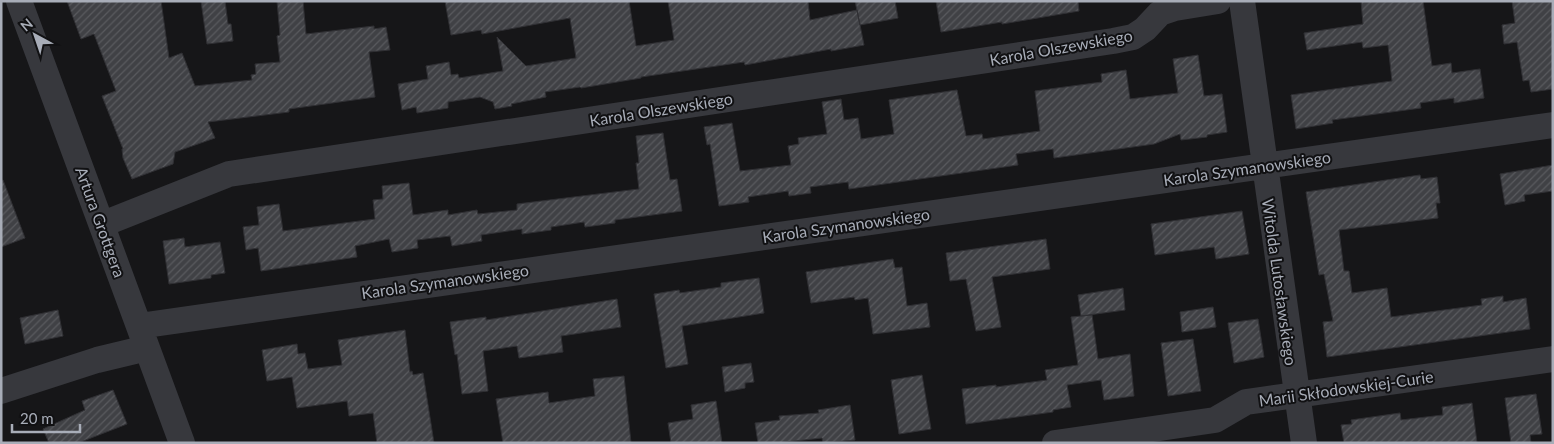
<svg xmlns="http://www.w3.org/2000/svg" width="1554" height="444" font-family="Lato,sans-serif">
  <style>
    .building { fill: url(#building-hatch); stroke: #303034 }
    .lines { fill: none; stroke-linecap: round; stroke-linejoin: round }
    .minor { stroke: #37383d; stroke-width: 26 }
    .labels { text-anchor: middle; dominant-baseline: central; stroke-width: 4; stroke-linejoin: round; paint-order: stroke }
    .street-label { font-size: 16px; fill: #a8adb8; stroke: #111113 }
  </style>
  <defs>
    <pattern id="building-hatch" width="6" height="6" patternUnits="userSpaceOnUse" patternTransform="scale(1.25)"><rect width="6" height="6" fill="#404145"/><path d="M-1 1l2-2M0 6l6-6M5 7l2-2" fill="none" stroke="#595a5e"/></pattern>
  </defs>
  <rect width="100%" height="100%" fill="#161618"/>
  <path class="building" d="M67 1H161L169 58 182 53 195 86 252 80 251 75 256 74 255 64 280 62 277 36 280 35 277 1H303L306 34 374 26V29L386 27 390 50 369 52 375 97 289 109V112L208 122 215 138 175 152 173 164 132 179 123 158 122 149H123L102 96 116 91 94 34 81 39Z
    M201 1H225L228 24H231L233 41 207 44Z
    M445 1H629L636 46 674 40 668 1H808L810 20 857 10 864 45 831 51V49L745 65 744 62 641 77V78L581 88 580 87 545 92 546 97 511 104 512 106 495 109 493 102 480 97 448 102V108L417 113 416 107 402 110 398 84 428 79 426 66 449 62 451 75 458 74 459 78 503 71 497 37 526 66 576 58 570 18 482 34 481 30 451 35Z
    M855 1H895L898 18 860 25Z
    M936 1H1078L1079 11 1002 24V22L941 32Z
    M1361 1H1423L1432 66 1451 63 1452 73 1480 69 1484 98 1454 103V98L1420 103 1421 108 1332 120 1333 123 1296 129 1291 95 1392 81 1388 45 1363 48 1362 42 1307 50 1304 33 1363 24Z
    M1512 1H1551L1553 16V89L1531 92 1529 80 1523 81 1517 42 1504 44 1502 25 1515 23Z
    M1198 55 1204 96 1222 94 1227 132 1207 135V137L1181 140 1180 134 1154 144 1054 158 1053 149 1016 154 1018 165 849 189 848 182 810 187 811 193 789 196 788 191 748 197 749 202 719 206 710 144 707 145 704 127 732 123 740 171 791 165 788 146 799 144 798 138 827 134 822 102 841 99 844 120 858 118 861 139 894 134 889 100 957 90 966 136 982 134 983 139 1040 131 1035 91 1102 82 1101 74 1126 70 1130 99 1178 93 1173 59Z
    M663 133 670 180 677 179 682 211 615 220V223L585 227 584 222 551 227V230L522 234V229L481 235 482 241 452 246 450 236 417 240 418 248 392 252 389 239 355 246 357 257 261 271 258 248 246 250 243 227 259 225 257 207 279 204 283 231 375 219 373 200 383 199 382 186 409 183 413 215 448 210V215L477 210 478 214 517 210V204L639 189 636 163H639L636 136Z
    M1553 165V191L1524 195 1525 201 1505 205 1500 174Z
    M1420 175 1421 179 1437 177 1440 203H1436L1438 218 1339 230 1344 271H1349L1352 293 1387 288 1391 317 1482 305 1481 299 1503 296V302L1526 298 1530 329 1327 357 1323 322 1333 321 1324 274 1319 275 1306 192Z
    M3 180 25 238 1 247V181Z
    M1242 211 1249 254 1216 259 1214 247 1155 255 1151 224Z
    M184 238 185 247 220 242 225 273 211 275V278L169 284 163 241Z
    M1046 239 1050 269 992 277 1001 327 976 331 966 279 950 281 946 253Z
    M893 259 895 268 902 267 907 306 927 303 930 327 873 334 868 298 855 300 854 297 811 303 806 272Z
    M759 278 764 313 682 326 688 364 666 368 654 294 679 290 680 293 721 287V283Z
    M1123 288 1125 310 1081 316 1078 295Z
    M617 299 621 327 561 336 563 352 519 358 517 346 483 351 488 391 462 394 457 354 455 355 450 322 486 317V320Z
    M1213 307 1216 327 1182 332 1180 312Z
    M58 310 63 336 25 344 20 318Z
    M1092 315 1098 359 1130 354 1134 396 1104 400 1101 380 1067 385 1071 407 1053 410V412L966 424 962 389 996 385V387L1047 380 1045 370 1078 365 1071 317Z
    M1258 319 1264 357 1234 363 1228 323Z
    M405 330 410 372 412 371 413 375 423 373 434 443H377L373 413 349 416 347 401 297 408 292 377 267 381 262 350 297 344 298 354 305 353 308 369 342 365 338 340Z
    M1193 339 1201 391 1168 396 1161 343Z
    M751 363 754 382 745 383V388L725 392 722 367Z
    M922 375 931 429 899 434 891 380Z
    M624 376 631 443H503L496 399 548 392 549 403 595 396 593 379Z
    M113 390 127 424 78 443H49L43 429 85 410 82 401Z
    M1536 394 1542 434 1530 435 1531 443H1511L1505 398Z
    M716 401 722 443H671L668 423 693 419 691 405Z
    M1472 403 1477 443H1344L1341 425 1352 424 1351 420 1400 413 1401 420 1443 415 1442 407Z
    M850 405 855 440 823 443 822 438 777 443H758L755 423 780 420 779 416 819 413 818 410Z"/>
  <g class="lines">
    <path class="minor" d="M19 1 182 443
      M1242 1 1304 443
      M103 224 229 174 1113 41 1133 37 1145 29 1160 13 1175 8 1218 1
      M139 326 1553 125
      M1 391 97 360 147 348
      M1055 443 1215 420 1246 402 1553 359"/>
  </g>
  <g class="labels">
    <g class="street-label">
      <text transform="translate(1061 47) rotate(-10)">Karola Olszewskiego</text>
      <text transform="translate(661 109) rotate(-9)">Karola Olszewskiego</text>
      <text transform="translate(1247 168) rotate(-8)">Karola Szymanowskiego</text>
      <text transform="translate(101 222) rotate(70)">Artura Grottgera</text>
      <text transform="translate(846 225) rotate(-8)">Karola Szymanowskiego</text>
      <text transform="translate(445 281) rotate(-8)">Karola Szymanowskiego</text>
      <text transform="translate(1280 282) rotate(82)">Witolda Lutosławskiego</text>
      <text transform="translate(1346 388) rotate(-8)">Marii Skłodowskiej-Curie</text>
    </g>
  </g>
  <rect width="1554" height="444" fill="none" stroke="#a8adb8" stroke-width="5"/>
  <g transform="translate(35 35) rotate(320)" stroke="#111113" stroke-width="4" paint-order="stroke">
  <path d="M0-4L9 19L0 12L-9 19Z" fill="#a8adb8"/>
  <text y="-8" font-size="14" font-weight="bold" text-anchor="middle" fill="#a8adb8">N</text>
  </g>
  <path d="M12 424v8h68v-8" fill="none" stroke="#a8adb8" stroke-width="2.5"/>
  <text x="20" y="424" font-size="15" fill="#a8adb8" stroke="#111113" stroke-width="4" paint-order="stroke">20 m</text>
</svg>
